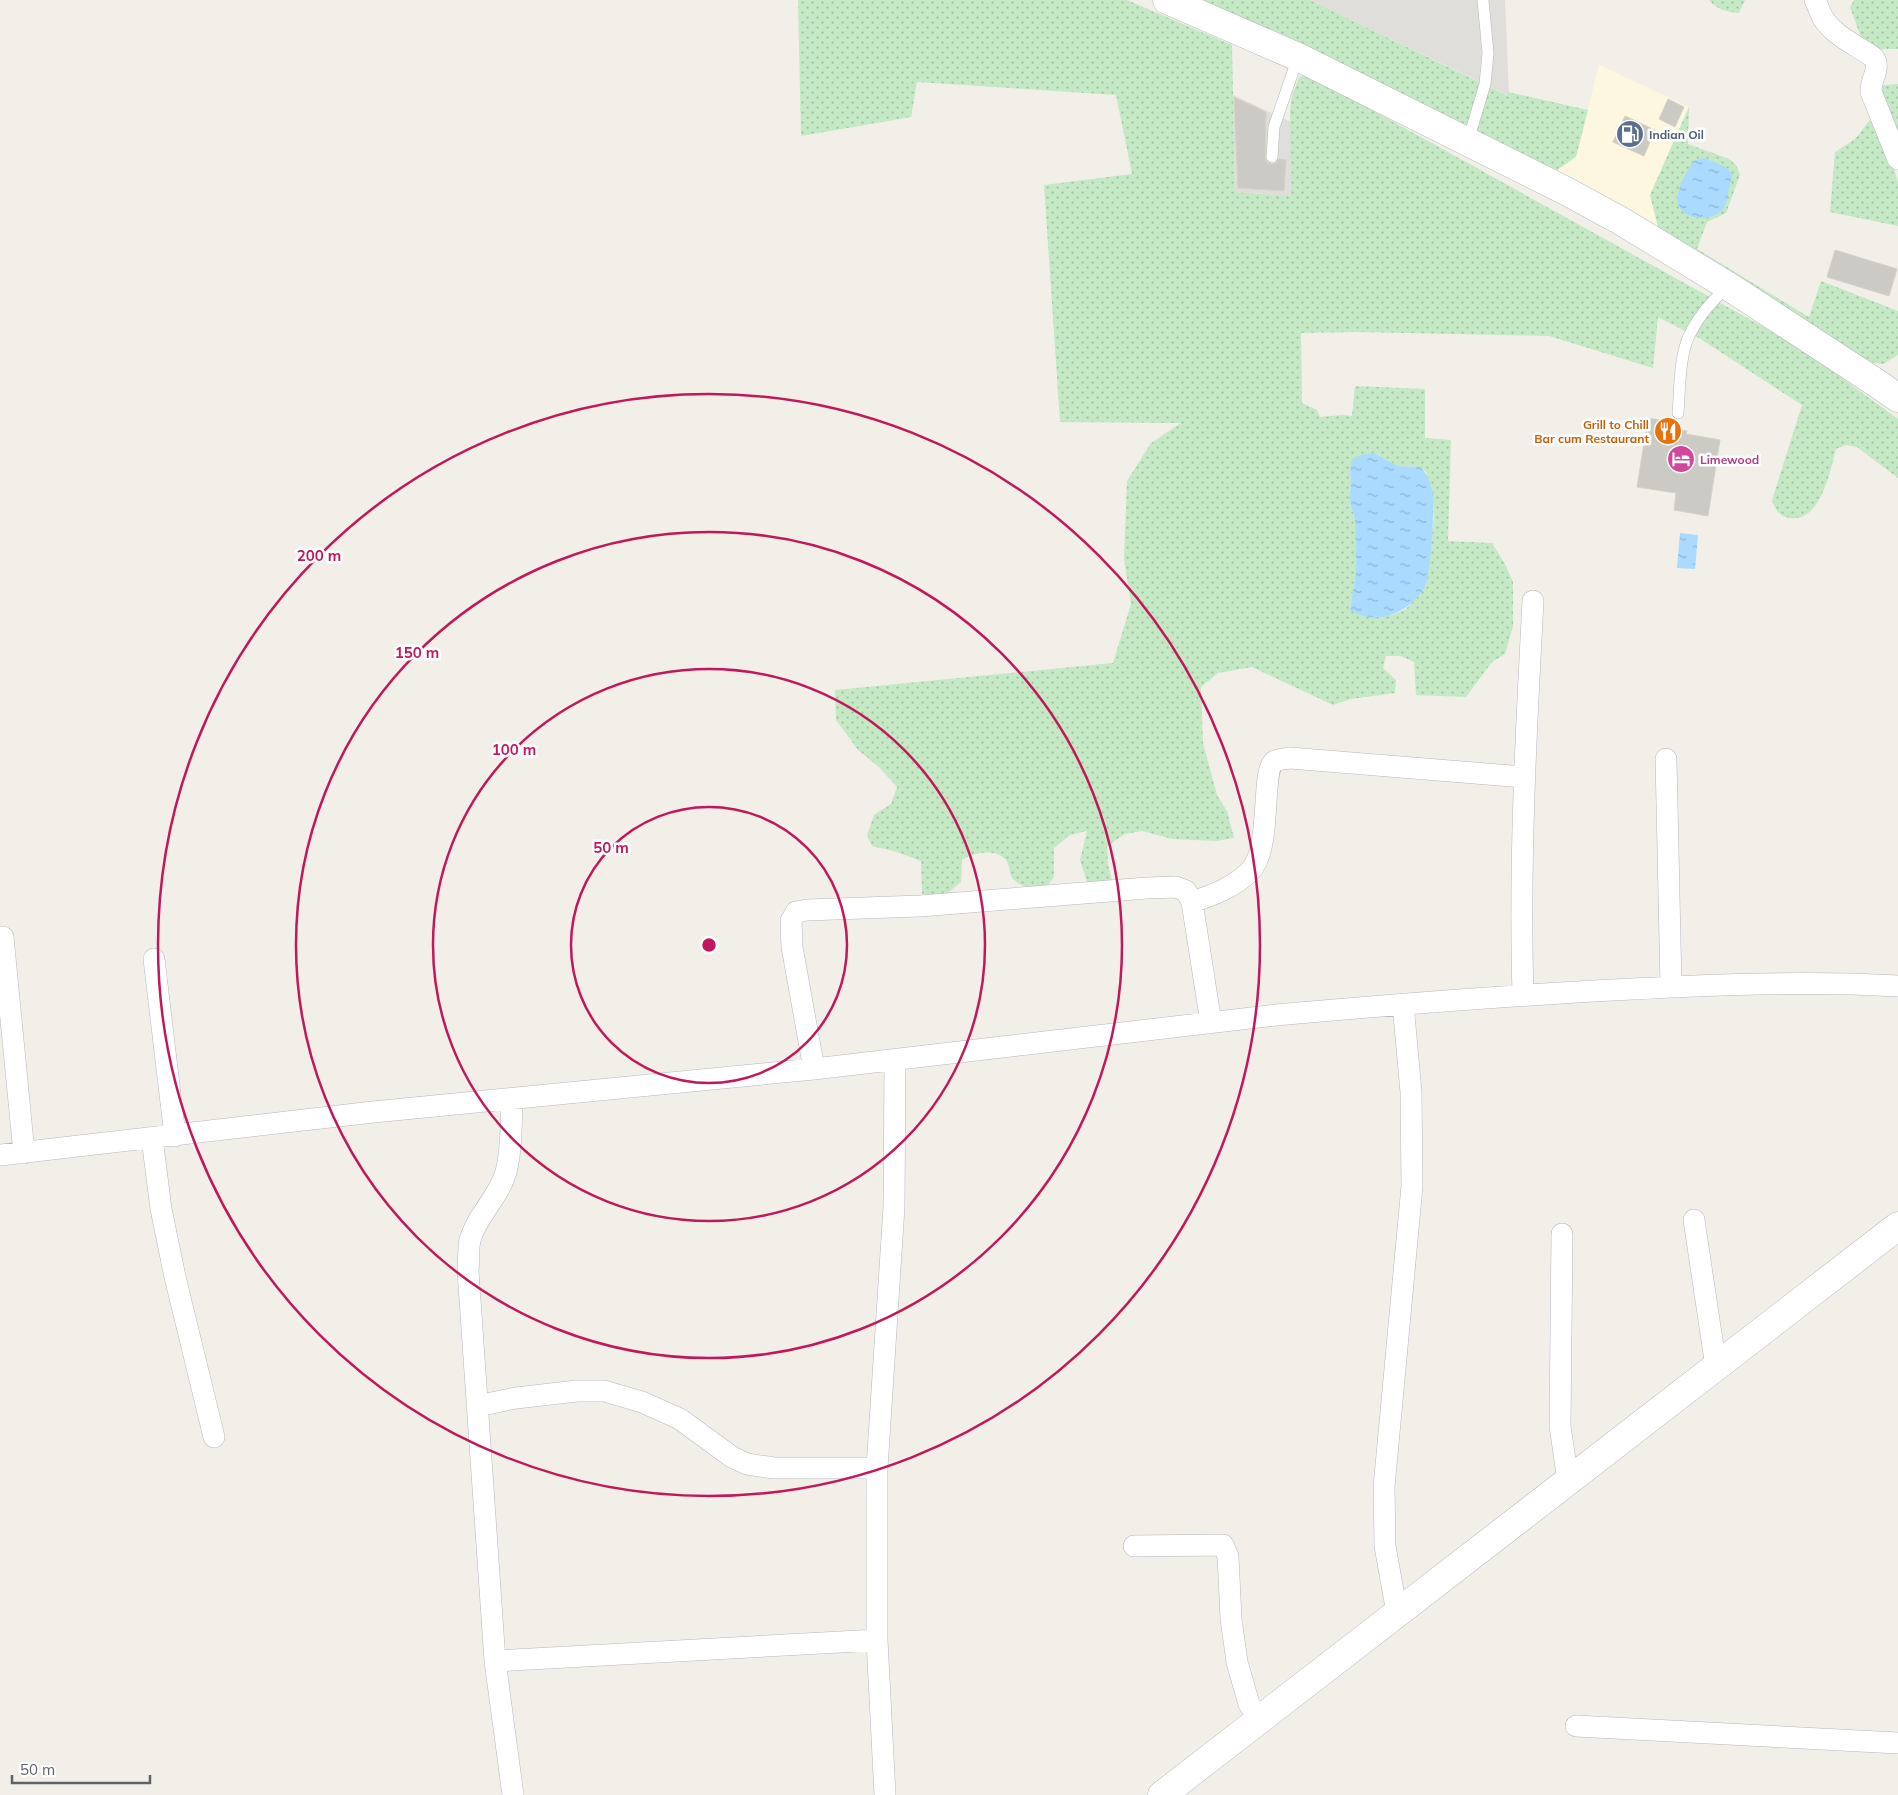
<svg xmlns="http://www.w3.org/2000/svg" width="1898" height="1795" font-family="Mulish,sans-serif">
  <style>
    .commercial { fill: #fef7e0 }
    .industrial { fill: #e0deda }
    .grass { fill: url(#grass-dots); fill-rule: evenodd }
    .water { fill: url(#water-ripples) }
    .building { fill: #cccac5; stroke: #d6d1c6 }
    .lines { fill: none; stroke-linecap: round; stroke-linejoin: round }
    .lane-casing { stroke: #b5b8bc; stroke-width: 12 }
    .street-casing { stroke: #b5b8bc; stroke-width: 22 }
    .secondary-casing { stroke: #b6babf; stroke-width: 29 }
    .lane { stroke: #fff; stroke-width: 11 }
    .street { stroke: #fff; stroke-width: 21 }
    .secondary { stroke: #fff; stroke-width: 28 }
    .ring { fill: none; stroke: #c2185b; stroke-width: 2.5 }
    .labels { text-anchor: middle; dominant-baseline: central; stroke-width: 5; stroke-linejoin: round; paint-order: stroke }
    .service-label { font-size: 12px; font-weight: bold; fill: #4e5e75; stroke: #fff; text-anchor: start }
    .food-label { font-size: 12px; font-weight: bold; fill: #c56008; stroke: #fff; text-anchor: end }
    .hotel-label { font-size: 12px; font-weight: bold; fill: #b23c85; stroke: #fff; text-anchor: start }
    .centre { fill: #c2185b; stroke: #fff; stroke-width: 2.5 }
    .ring-label { font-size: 15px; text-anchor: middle; font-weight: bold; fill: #c2185b; stroke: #fff; stroke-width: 5; stroke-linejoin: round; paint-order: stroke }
  </style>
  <defs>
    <pattern id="grass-dots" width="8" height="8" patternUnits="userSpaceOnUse" patternTransform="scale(1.25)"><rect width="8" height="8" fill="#c5e8c5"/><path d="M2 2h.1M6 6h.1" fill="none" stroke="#a3c0a4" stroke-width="1.8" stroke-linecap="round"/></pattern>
    <pattern id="water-ripples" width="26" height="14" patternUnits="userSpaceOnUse" patternTransform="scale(1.25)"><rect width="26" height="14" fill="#aadaff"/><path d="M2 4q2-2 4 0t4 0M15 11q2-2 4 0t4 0" fill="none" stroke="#8eb4d2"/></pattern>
  </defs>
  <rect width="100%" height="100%" fill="#f1efe8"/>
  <path class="commercial" d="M1599 65 1689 107 1650 195 1659 231 1557 170 1576 156Z"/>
  <path class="industrial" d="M1310 0H1505L1509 96 1468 76Z
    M1233 95 1291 122 1292 196 1235 192Z"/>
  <path class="grass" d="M798 0H1127L1232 45 1235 192 1291 196 1290 110 1292 96 1299 77 1307 74 1798 346 1898 419V478L1857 447 1846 445 1836 449C1830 471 1821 522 1790 518 1779 517 1775 509 1772 500L1802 405 1699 338 1658 317 1653 368 1549 336 1356 332 1301 333 1302 403 1317 410 1320 417 1342 415 1352 416 1355 386 1425 389V438L1451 440 1448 541 1492 543 1505 564 1513 582V626L1505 654 1492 662 1466 697 1416 695 1414 662 1401 656H1386L1383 668 1396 680 1395 693 1351 699 1333 705 1252 667 1218 673 1201 687 1203 743 1217 795 1227 811 1234 838 1216 841 1172 839 1142 831 1125 834 1107 846 1108 864 1112 881 1087 882 1080 860 1087 831 1070 835 1054 848V877L1046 888C1035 888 1022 889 1013 879 1009 874 1010 865 1006 860 996 848 973 852 962 860L961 882 944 896 922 894 921 861 897 852 872 846 867 835 874 815 891 804 897 787 879 767 858 750 836 720 835 690 1113 663 1131 604 1124 559 1127 481 1151 443 1181 423 1060 422 1044 185 1132 174 1116 95 917 82 911 117 801 136ZM1374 453 1398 466 1420 467 1426 472 1433 495 1434 517 1426 586 1406 609 1392 615 1350 609 1356 571 1355 520 1349 498 1351 484 1350 469Z
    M1198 0H1310L1508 96V92L1588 110 1576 157 1557 170Z
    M1709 0H1745L1739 13C1728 12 1717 10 1709 0Z
    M1854 0H1898V49H1865L1850 7Z
    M1898 84V146L1876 86Z
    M1689 107 1688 144 1729 159 1736 165 1740 175 1726 213 1707 222 1697 249 1809 317 1821 281 1898 311V355L1883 364 1874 363 1838 344 1659 231 1650 195Z
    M1873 116 1890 154 1898 183V226L1830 212 1835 152 1855 139Z"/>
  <path class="water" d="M1704 158C1712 162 1727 165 1731 173 1733 178 1730 183 1729 188 1728 194 1727 202 1724 207 1714 225 1672 221 1678 193 1680 183 1688 171 1693 161Z
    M1374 453 1398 466 1420 467C1428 474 1431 484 1433 495 1435 506 1430 579 1425 587 1409 613 1377 627 1350 610L1356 571 1355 520 1349 498 1351 484 1350 469 1353 458 1362 455Z
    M1680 533 1698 535 1695 569 1677 568Z"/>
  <path class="building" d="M1234 97 1266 112 1265 159 1267 163 1272 164 1276 163 1279 159 1286 160 1284 191 1238 188Z
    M1668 99 1684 107 1675 127 1659 119Z
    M1625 116 1655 130 1644 156 1613 142Z
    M1835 250 1897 269 1889 296 1827 277Z
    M1648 418 1665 421V424L1677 426 1676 429 1687 431 1686 434 1720 440 1708 516 1674 510 1676 493 1637 487Z"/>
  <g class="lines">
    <g class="lane-casing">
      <path id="lane" d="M1468 141 1485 84 1488 53 1483 0
        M1272 157 1274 127 1298 57
        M1678 413C1680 389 1679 353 1691 332 1700 314 1714 299 1728 286"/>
    </g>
    <g class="street-casing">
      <path id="street" d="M1815 0C1818 6 1820 13 1823 18 1834 36 1856 45 1873 57 1882 68 1870 79 1871 92L1898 159
        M1666 759 1671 986
        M1192 902C1213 895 1235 887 1250 871 1273 848 1260 770 1275 761 1279 759 1286 759 1290 758L1524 777
        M3 937 24 1153
        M154 959 175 1136
        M1523 995C1519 864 1526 732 1533 601
        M814 1069 792 947 791 921 796 912 807 910 920 906 1147 888 1176 887 1186 891 1192 902 1211 1023
        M512 1099C511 1123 512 1148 506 1172 499 1197 477 1215 470 1240 468 1249 469 1261 468 1271L495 1661 513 1795
        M152 1138 161 1209 175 1277 214 1437
        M0 1155 373 1112 814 1069 1276 1015C1377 1006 1477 998 1577 992 1684 986 1791 980 1898 986
        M1694 1220 1716 1367
        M1562 1234 1560 1426 1568 1481
        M477 1406 516 1398 577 1391H604L642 1402 680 1419 732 1457 747 1464 774 1468H877
        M1134 1546 1223 1545 1228 1556 1231 1619 1237 1662 1249 1704 1260 1719
        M1397 1613 1385 1546 1384 1487 1412 1186 1411 1092 1403 1004
        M495 1661 877 1640
        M1576 1726 1898 1743
        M885 1795 877 1640V1468L894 1207 895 1060"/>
    </g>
    <g class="secondary-casing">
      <path id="secondary" d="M1167 0 1298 57 1566 191 1621 221 1728 286 1875 382 1898 398
        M1162 1795 1898 1226"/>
    </g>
    <use href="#lane" class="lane"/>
    <use href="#street" class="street"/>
    <use href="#secondary" class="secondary"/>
  </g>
  <g class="ring">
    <circle cx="709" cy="945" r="138"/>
    <circle cx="709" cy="945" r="276"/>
    <circle cx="709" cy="945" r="413"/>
    <circle cx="709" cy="945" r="551"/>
  </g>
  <defs>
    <g id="fuel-disc" transform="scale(1.4375)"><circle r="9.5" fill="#5c6f8a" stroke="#fff"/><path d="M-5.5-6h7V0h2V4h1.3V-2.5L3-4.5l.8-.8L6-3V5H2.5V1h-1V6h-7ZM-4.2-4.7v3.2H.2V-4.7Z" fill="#fff"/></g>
    <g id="restaurant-disc" transform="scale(1.4375)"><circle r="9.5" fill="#e8710a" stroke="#fff"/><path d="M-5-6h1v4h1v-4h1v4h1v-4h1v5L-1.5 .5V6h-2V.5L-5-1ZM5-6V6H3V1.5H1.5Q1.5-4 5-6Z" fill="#fff"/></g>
    <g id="hotel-disc" transform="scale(1.4375)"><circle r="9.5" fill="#d1479c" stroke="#fff"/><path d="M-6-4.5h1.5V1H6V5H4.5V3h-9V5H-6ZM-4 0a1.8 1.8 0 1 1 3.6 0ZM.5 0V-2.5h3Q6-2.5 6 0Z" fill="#fff"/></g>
  </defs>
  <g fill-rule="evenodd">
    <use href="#fuel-disc" x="1630" y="134"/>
    <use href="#restaurant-disc" x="1668" y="431"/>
    <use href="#hotel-disc" x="1681" y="459"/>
  </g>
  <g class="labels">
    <g class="service-label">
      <text x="1649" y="134">Indian Oil</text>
    </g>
    <g class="food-label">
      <text x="1649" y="424">Grill to Chill<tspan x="1649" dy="14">Bar cum Restaurant</tspan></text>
    </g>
    <g class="hotel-label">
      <text x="1700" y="459">Limewood</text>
    </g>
  </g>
  <circle cx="709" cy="945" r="8" class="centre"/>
  <g class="ring-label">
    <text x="319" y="561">200 m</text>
    <text x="417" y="658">150 m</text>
    <text x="514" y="755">100 m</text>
    <text x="611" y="853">50 m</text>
  </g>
  <path d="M12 1775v8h138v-8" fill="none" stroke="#5f6368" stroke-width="2.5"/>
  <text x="20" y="1775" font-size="15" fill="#5f6368" stroke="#ffffff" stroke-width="4" paint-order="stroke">50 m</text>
</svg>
